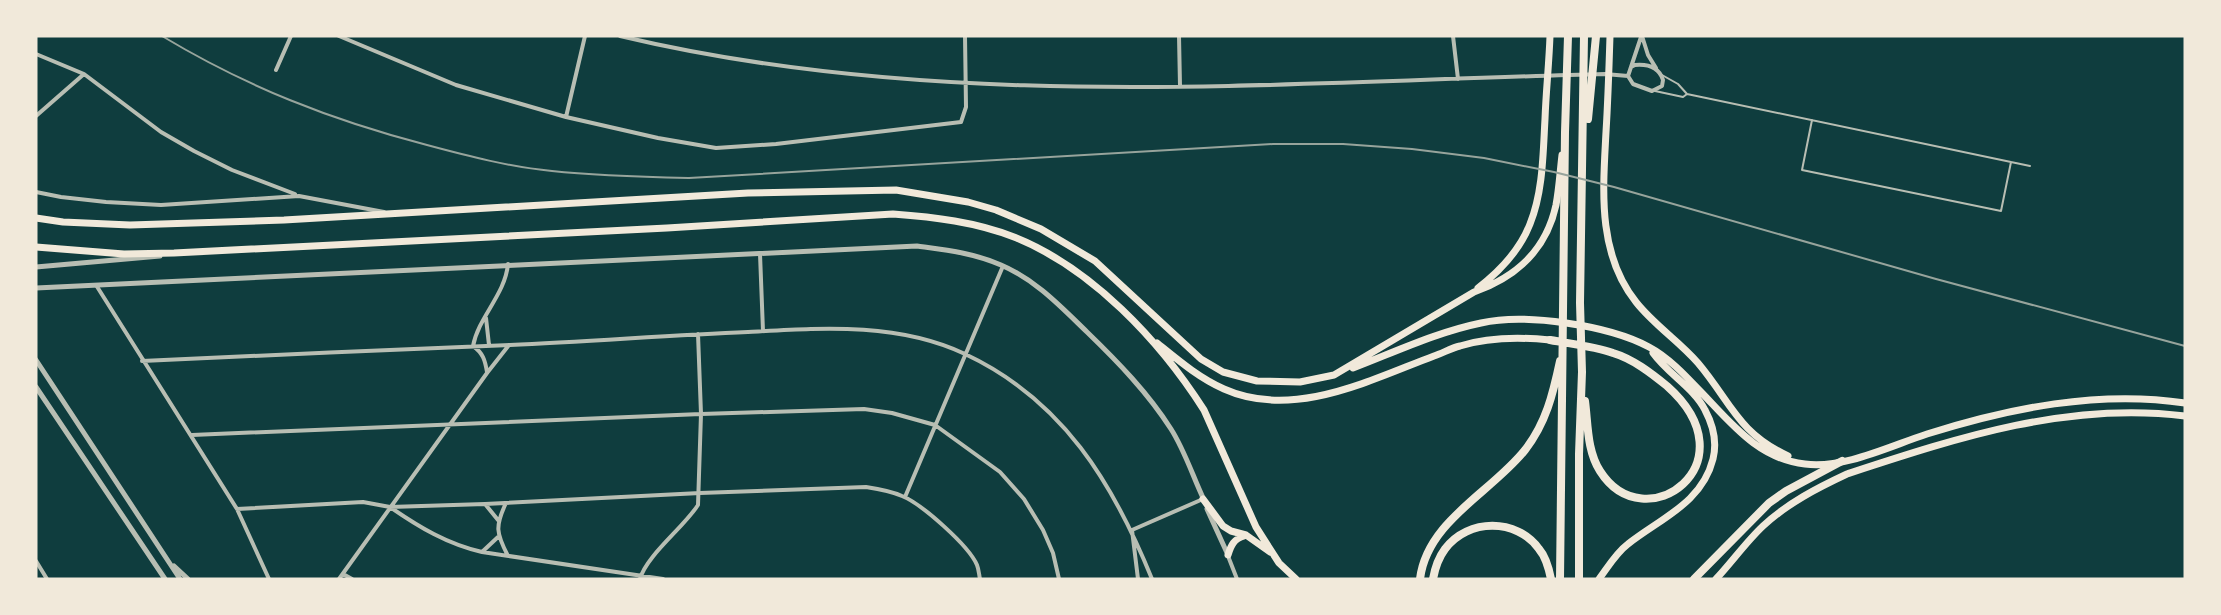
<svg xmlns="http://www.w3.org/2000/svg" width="2221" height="615" font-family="'Roboto Condensed',sans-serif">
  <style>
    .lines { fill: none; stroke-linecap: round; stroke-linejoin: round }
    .service { stroke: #b8beb3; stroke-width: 2 }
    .minor { stroke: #b8beb3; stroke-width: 4 }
    .tertiary { stroke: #b8beb3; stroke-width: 5 }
    .trunk { stroke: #f1e9da; stroke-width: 7 }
    .motorway { stroke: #f1e9da; stroke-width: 8 }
    .rail { stroke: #97a49c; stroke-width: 2 }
  </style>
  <rect width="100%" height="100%" fill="#0f3d3e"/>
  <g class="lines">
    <path class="service" d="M1662 75 1678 84 1687 94
      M1655 91 1683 97 1687 94 2030 166
      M1812 120 1802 170 2001 211 2011 162"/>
    <path class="minor" d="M339 36 456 85 566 117 658 138 716 148 776 144 961 122 966 107 965 36
      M620 36C943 113 1277 82 1605 74L1628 76
      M1179 36 1180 86
      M1453 36 1458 79
      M1642 36 1648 55 1656 68
      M36 54 84 74 161 132 194 151 232 170 295 194
      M1635 65C1647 64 1659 67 1663 80L1662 86 1652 91 1633 84 1628 76 1631 67Z
      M1631 67 1641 37
      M276 70 291 36
      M36 116 84 74
      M566 117 585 36
      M36 192 61 197 106 202 161 205 299 196 384 212
      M760 254 763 331
      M96 285 237 509 269 579
      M486 318 489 345
      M142 361C265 355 387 350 510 345 589 342 668 335 748 332 821 328 897 322 965 354 1063 400 1113 483 1152 579
      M487 372C485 360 483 353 473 346 479 316 505 295 508 264
      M192 435 701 414 864 409 892 413 935 425 1000 472 1024 499 1043 530 1053 553 1059 579
      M905 497 1003 266
      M506 503C495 526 496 533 508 556
      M485 504 498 520
      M390 507C419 527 447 544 482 552L663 579
      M237 509 363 502 390 507 485 504 700 493 866 487C879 489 891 491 902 496 922 504 969 546 977 565 979 570 979 575 980 579
      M482 552 498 537
      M1228 556 1237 579
      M36 561 47 579
      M343 574 352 579
      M339 579 487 373 509 345
      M640 579C646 556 684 527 698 505L701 414 698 334
      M1138 579 1132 530 1203 499"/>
    <path class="tertiary" d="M36 267 160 256
      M36 288 917 246C946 250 974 253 1001 265 1036 280 1061 307 1087 332 1118 362 1148 393 1171 429 1185 451 1193 477 1204 500
      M36 360 180 579
      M36 387 165 579
      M1207 509 1228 555
      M174 566 188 579"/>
    <path class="trunk" d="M1610 36C1609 68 1608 100 1606 132 1603 190 1597 253 1636 302 1654 325 1679 341 1698 363 1731 402 1737 432 1788 456
      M36 218 63 222 130 225 284 220 748 193 896 190 968 202 996 210 1041 229 1095 261 1201 359 1223 372 1257 381 1300 382 1334 375 1474 292C1516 277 1546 251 1556 205 1559 189 1560 172 1562 155
      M36 247 124 254 174 253 667 228 893 214C934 217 976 222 1014 237 1092 268 1160 341 1204 410L1256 527 1279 563 1296 579
      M1478 288C1500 271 1520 250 1530 224 1543 192 1543 154 1545 119 1546 91 1549 64 1550 36
      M1157 343C1178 360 1199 378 1224 389 1293 420 1370 380 1434 356 1443 353 1451 348 1460 346 1489 337 1520 337 1550 340
      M1353 368C1395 352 1437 332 1481 323 1525 313 1608 325 1649 347 1668 357 1685 375 1700 391 1731 423 1758 459 1805 464 1844 469 1890 446 1927 434 2010 408 2098 390 2185 403
      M1203 499 1223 526 1231 531 1246 535 1270 552
      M1228 555C1231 545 1234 539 1244 536
      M1599 579C1608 567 1616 553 1628 544 1661 518 1702 503 1713 459 1717 443 1713 425 1705 410 1694 388 1668 374 1653 353
      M1716 579C1732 562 1746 542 1763 526 1788 503 1817 488 1847 474 1957 438 2068 401 2185 416"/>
    <path class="motorway" d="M1588 119 1596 36
      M1550 340C1571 344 1593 346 1613 353 1633 359 1651 373 1667 386 1754 463 1645 542 1600 471 1587 451 1588 424 1585 401
      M1420 579C1427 521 1492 492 1525 450 1546 423 1553 394 1560 361
      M1433 579C1435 568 1439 557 1445 549 1468 518 1517 518 1539 549 1546 557 1549 569 1551 579
      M1560 579 1565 132 1568 36
      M1579 579V454L1582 372 1580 303 1584 36
      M1694 579 1769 503 1786 491 1842 461"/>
    <path class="rail" d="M162 36C247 87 331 120 427 145 468 156 510 167 552 171 598 176 644 177 689 178L1273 144H1343L1412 149 1484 158 1554 172 1614 187 1936 279 2185 346"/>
  </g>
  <rect width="2221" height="615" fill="none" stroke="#f1e9da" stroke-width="75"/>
</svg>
